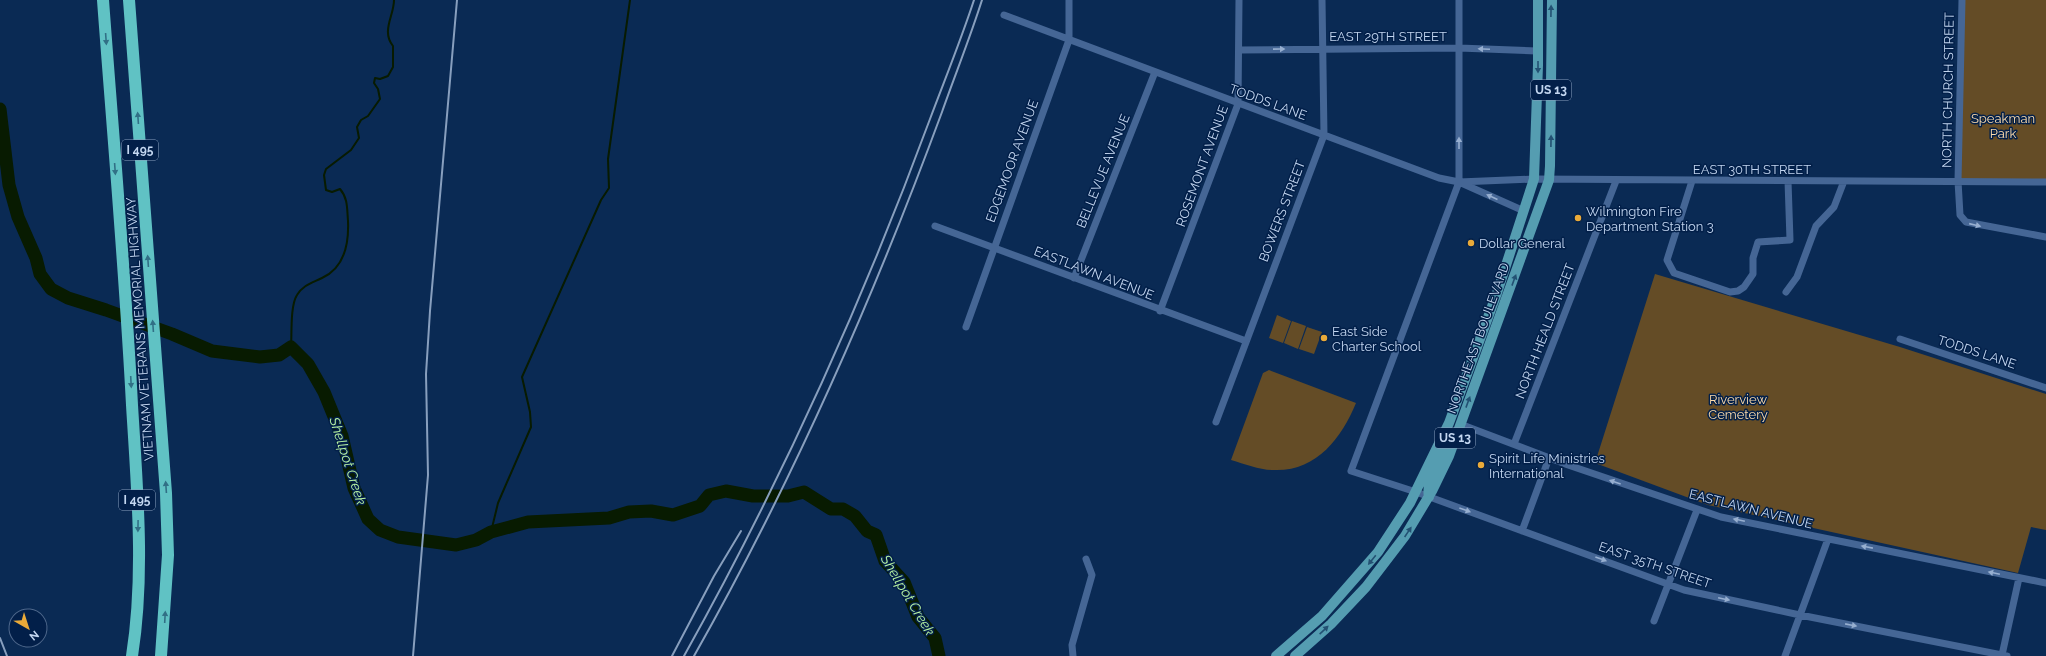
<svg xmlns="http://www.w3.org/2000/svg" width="2046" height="656" font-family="Raleway,sans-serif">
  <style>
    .green { fill: #644c26 }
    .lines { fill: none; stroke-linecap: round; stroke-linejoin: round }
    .stream { stroke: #081b01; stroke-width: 2 }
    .river { stroke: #081b01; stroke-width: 13 }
    .minor { stroke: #456695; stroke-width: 7 }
    .primary { stroke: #559db1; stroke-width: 10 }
    .motorway { stroke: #60c2c4; stroke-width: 12 }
    .rail { stroke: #889fbe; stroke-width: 2 }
    .oneway { fill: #235173 }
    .oneway2 { fill: #317086 }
    .oneway3 { fill: #97afd0 }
    .poi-dot { fill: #eaaa39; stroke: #021f49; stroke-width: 1.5 }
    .labels { text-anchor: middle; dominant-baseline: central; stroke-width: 3; stroke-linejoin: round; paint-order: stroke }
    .shield { fill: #021f49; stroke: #899fbe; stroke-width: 1 }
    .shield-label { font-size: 12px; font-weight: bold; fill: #c3d6f0 }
    .street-label { font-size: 13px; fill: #c3d6f0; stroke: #021f49 }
    .park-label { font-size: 13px; fill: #fddbaa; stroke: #021f49 }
    .poi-label { font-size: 13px; fill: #c3d6f0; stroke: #021f49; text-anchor: start }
    .water-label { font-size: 14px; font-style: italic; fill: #b9f4a2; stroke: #021f49 }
  </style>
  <rect width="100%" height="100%" fill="#0a2a54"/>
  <path class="green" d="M1962 0H2046V182L1958 181Z
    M1655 274 1900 347 2046 394V530L2031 527 2018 573 1708 505 1595 463Z
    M1277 315 1291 321 1283 343 1269 338Z
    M1292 321 1306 326 1298 349 1284 343Z
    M1307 327 1322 332 1314 354 1299 349Z
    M1269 370 1356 403C1341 439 1316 472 1273 470 1259 470 1245 464 1231 460L1263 373Z"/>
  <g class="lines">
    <path class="stream" d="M291 347C292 334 290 306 297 295 303 285 312 283 322 278 344 268 349 244 348 221 347 209 348 198 340 189L332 192 326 190 324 175 326 169 351 150 359 138 357 127 361 120 368 116 380 99 378 89 374 83 375 78 380 79 388 76 393 67V46C381 31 394 16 394 0
      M491 532 498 503 531 427 530 412 522 377 601 200 609 188 608 159 630 0"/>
    <path class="river" d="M0 109 9 185 18 217 36 258 40 274 51 289 68 298 106 310 172 334 212 351 260 357 279 355 291 347 308 364 324 392 342 436 354 488 368 519 380 530 398 537 456 545 476 540 491 532 528 522 609 518 629 512 651 511 673 515 700 506 709 495 726 491 753 496H788L804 492 831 509H843L855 516 867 531 876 535 885 561 904 582 918 617 935 638 939 656"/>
    <path class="minor" d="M1459 0V182L1351 471 1416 492 1684 590 1800 615 2007 656
      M1962 0 1958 181 1960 215 1966 222 2046 237
      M1004 15 1439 178 1459 182 1524 211
      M1240 50 1459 48 1537 51
      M1692 181 1667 260 1674 273 1730 292 1738 291 1744 287 1753 274V258L1758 242 1790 240 1788 181
      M1459 182 1534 179 2046 182
      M935 226 1246 341
      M1074 278 1155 72
      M1786 292 1797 277 1816 226 1834 207 1844 181
      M1160 311 1238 104 1239 0
      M966 327 1069 40V0
      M1900 339 2046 388
      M1216 422 1324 135 1322 0
      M1460 424 1568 465 1721 517 2046 583
      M1514 444 1616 181
      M1522 531 1549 458
      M1654 621 1697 510
      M2002 655 2019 578
      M1073 656 1072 645 1092 575 1086 559
      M1785 656 1828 539"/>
    <path class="primary" d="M1429 497C1425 477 1442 459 1446 439
      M1276 656 1322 616 1378 552 1410 503 1449 423 1497 293 1534 179 1538 65V0
      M1295 656 1331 624 1366 587 1405 536 1432 491 1449 456 1549 180 1550 166 1552 0"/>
    <path class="motorway" d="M103 0C113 135 125 270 132 405 137 488 145 574 132 656
      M129 0 166 493 168 555 161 656"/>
    <path class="rail" d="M0 638 7 656
      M413 656 428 475 426 374 430 311 457 0
      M672 656 714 576 741 531
      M684 656C780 484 862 303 930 119 945 79 961 40 974 0
      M694 656C792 483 873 299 942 112 955 75 970 38 982 0"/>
  </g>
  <defs><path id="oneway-solid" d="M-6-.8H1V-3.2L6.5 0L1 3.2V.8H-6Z"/></defs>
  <g class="oneway">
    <use href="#oneway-solid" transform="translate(1551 11) rotate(-89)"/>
    <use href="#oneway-solid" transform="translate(1538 67) rotate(90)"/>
    <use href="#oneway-solid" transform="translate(1551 141) rotate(-89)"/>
    <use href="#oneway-solid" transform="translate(1514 280) rotate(-70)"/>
    <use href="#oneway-solid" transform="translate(1468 402) rotate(-70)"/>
    <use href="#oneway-solid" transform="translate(1408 532) rotate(-56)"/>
    <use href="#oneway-solid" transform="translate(1372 560) rotate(129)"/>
    <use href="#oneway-solid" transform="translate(1324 630) rotate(-43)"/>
  </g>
  <g class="oneway2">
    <use href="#oneway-solid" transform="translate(106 39) rotate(86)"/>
    <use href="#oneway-solid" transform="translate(138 118) rotate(-94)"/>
    <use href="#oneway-solid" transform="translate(115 169) rotate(86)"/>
    <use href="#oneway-solid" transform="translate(148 261) rotate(-94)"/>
    <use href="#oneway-solid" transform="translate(153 326) rotate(-94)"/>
    <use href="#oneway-solid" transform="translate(131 382) rotate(87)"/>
    <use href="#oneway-solid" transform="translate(166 487) rotate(-94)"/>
    <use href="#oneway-solid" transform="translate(138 526) rotate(91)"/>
    <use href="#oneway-solid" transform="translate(165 617) rotate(-87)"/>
  </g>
  <g class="oneway3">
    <use href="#oneway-solid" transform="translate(1279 49) rotate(-1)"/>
    <use href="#oneway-solid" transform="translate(1484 49) rotate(-178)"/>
    <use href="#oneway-solid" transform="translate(1459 143) rotate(-90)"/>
    <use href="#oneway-solid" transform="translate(1492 197) rotate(-156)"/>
    <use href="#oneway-solid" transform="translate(1975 225) rotate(13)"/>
    <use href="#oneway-solid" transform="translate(1615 482) rotate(-161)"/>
    <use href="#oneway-solid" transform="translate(1465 510) rotate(20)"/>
    <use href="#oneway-solid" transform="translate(1739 520) rotate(-168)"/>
    <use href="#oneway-solid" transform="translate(1867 547) rotate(-169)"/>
    <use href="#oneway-solid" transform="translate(1601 559) rotate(20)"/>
    <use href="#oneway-solid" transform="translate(1994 573) rotate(-168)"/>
    <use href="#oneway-solid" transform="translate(1724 599) rotate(12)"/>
    <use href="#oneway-solid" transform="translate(1851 625) rotate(11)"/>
  </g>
  <g class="poi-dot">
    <circle cx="1578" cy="218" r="4"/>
    <circle cx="1471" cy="243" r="4"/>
    <circle cx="1324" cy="338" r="4"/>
    <circle cx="1481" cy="465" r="4"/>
  </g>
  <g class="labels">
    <g class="shield">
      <rect x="1531" y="80" width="40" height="20" rx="3"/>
      <rect x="122" y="140" width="36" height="20" rx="3"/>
      <rect x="1435" y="428" width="40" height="20" rx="3"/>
      <rect x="119" y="490" width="36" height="20" rx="3"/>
    </g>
    <g class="shield-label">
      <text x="1551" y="90">US 13</text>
      <text x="140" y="150">I 495</text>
      <text x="1455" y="438">US 13</text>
      <text x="137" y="500">I 495</text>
    </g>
    <g class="street-label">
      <text x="1388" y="36">EAST 29TH STREET</text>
      <text transform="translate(1948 90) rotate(-89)">NORTH CHURCH STREET</text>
      <text transform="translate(1268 102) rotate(20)">TODDS LANE</text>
      <text transform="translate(1012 161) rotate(-70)">EDGEMOOR AVENUE</text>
      <text transform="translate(1202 166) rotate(-70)">ROSEMONT AVENUE</text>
      <text x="1752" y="169">EAST 30TH STREET</text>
      <text transform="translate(1103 171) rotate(-68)">BELLEVUE AVENUE</text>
      <text transform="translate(1282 211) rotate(-69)">BOWERS STREET</text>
      <text transform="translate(1094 273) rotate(21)">EASTLAWN AVENUE</text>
      <text transform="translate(140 329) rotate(-94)">VIETNAM VETERANS MEMORIAL HIGHWAY</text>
      <text transform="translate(1545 331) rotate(-69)">NORTH HEALD STREET</text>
      <text transform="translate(1478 338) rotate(-70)">NORTHEAST BOULEVARD</text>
      <text transform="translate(1977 352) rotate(18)">TODDS LANE</text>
      <text transform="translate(1751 509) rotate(14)">EASTLAWN AVENUE</text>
      <text transform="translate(1655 565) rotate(19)">EAST 35TH STREET</text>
    </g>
    <g class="park-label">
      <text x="2003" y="118">Speakman<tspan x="2003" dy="15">Park</tspan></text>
      <text x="1738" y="399">Riverview<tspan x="1738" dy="15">Cemetery</tspan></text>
    </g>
    <g class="poi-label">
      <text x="1586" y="211">Wilmington Fire<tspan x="1586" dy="15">Department Station 3</tspan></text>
      <text x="1479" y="243">Dollar General</text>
      <text x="1332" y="331">East Side<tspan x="1332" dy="15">Charter School</tspan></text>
      <text x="1489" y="458">Spirit Life Ministries<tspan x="1489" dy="15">International</tspan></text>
    </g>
    <g class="water-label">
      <text transform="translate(348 461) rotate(72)">Shellpot Creek</text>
      <text transform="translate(908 595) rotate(59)">Shellpot Creek</text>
    </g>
  </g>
  <g transform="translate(28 628) rotate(141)"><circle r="19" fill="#021f49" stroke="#4f688c"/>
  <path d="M0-3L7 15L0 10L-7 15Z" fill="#eaaa39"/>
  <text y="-6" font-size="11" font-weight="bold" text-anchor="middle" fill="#c3d6f0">N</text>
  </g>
</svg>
